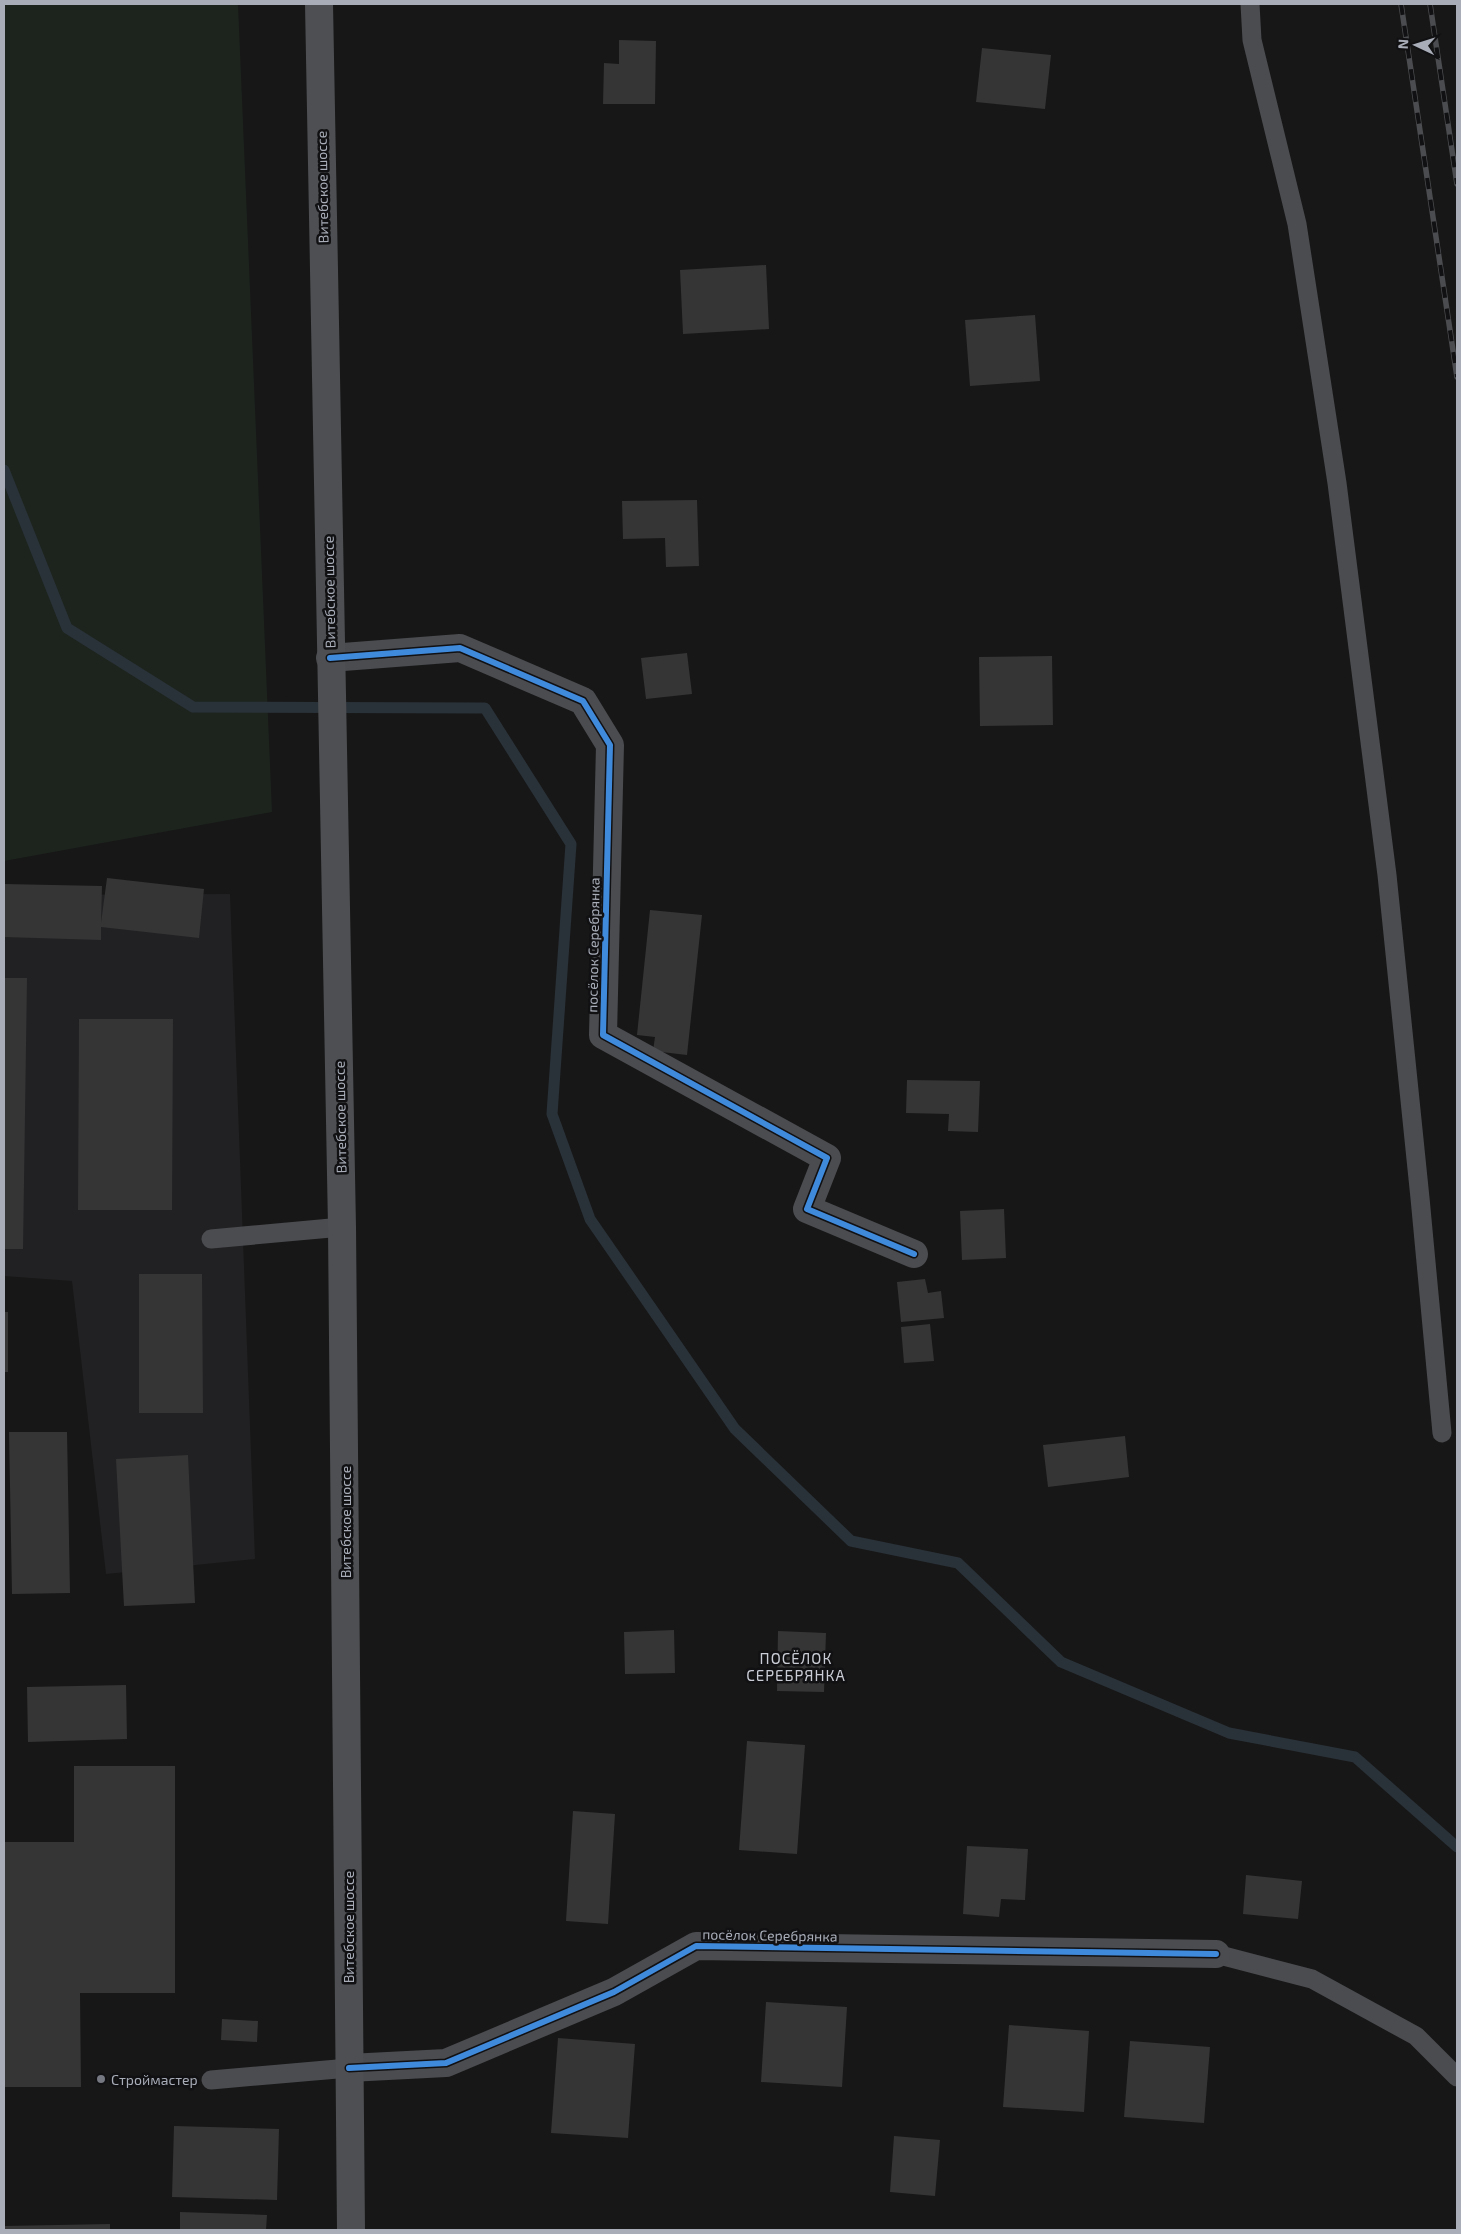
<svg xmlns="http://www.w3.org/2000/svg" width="1461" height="2234" font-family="'Exo 2',sans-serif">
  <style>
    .built { fill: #212123 }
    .green { fill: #1d241e }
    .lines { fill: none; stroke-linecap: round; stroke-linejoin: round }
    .stream { stroke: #2a3239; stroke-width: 11 }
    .building { fill: #353536 }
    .lane { stroke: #4b4c50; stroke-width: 19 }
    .street { stroke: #4b4c50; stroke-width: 28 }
    .primary { stroke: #4d4f52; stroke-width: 28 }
    .rail-casing { stroke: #4b4c4f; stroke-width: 5.5 }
    .rail { stroke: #111113; stroke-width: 4; stroke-dasharray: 11; stroke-linecap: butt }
    .cycleway-casing { stroke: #111113; stroke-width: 9 }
    .cycleway { stroke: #408adc; stroke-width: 6 }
    .poi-dot { fill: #757880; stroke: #111113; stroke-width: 2 }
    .labels { text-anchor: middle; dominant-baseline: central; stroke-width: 5; stroke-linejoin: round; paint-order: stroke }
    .street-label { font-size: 14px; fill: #a8adb8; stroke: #111113 }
    .poi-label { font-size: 14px; fill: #a8adb8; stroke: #111113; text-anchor: start }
    .neighbourhood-label { font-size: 15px; letter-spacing: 1px; fill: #c9ccd4; stroke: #111113 }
  </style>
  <rect width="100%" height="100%" fill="#171717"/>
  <path class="built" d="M230 894 255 1559 106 1574 72 1281 4 1276V895Z"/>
  <path class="green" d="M4 4H238L272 812 4 861Z"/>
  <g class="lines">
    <path class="stream" d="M4 470 67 628 193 707 485 708 571 844 552 1114 590 1219 735 1429 851 1541 958 1563 1061 1662 1229 1733 1355 1757 1457 1847"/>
  </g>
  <path class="building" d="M619 40 656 41 655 104H603L604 63 619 64Z
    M982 48 1051 55 1045 109 976 102Z
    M766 265 769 329 683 334 680 270Z
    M1035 315 1040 381 970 386 965 320Z
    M697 500 699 566 666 567 665 538 623 539 622 501Z
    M687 653 692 694 646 699 641 658Z
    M1052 656 1053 725 980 726 979 657Z
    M107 878 204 889 199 938 101 927V940L4 937V884L102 886 101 923Z
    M650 910 702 915 687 1055 653 1051 655 1037 637 1035Z
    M4 978H27L23 1249H4Z
    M79 1019H173L172 1210H78Z
    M907 1080 980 1081 978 1132 948 1131 949 1114 906 1113Z
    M1004 1209 1006 1258 962 1260 960 1211Z
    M139 1274H202L203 1413H139Z
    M925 1279 928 1293 941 1291 944 1318 901 1322 897 1282Z
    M4 1312H8V1372H4Z
    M930 1324 934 1361 904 1363 901 1327Z
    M9 1432H67L70 1593 12 1594Z
    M1125 1436 1129 1477 1048 1487 1043 1445Z
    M188 1455 195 1603 124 1606 116 1459Z
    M674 1630 675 1673 625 1674 624 1632Z
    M778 1631 826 1633 824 1692 777 1691Z
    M126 1685 127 1739 28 1742 27 1687Z
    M747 1741 805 1745 797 1854 739 1850Z
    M74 1766H175V1993H80L81 2087H4V1842H74Z
    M573 1811 615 1814 608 1924 566 1921Z
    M967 1846 1028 1849 1025 1900 1001 1899 999 1917 963 1914Z
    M1246 1875 1302 1881 1298 1919 1243 1914Z
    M766 2002 847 2007 842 2087 761 2082Z
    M222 2019 258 2021 257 2042 221 2040Z
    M1009 2025 1089 2031 1084 2112 1003 2107Z
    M558 2038 635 2044 628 2138 551 2133Z
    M1130 2041 1210 2047 1204 2123 1124 2117Z
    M174 2126 279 2129 277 2200 172 2197Z
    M894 2136 940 2140 935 2196 890 2192Z
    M180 2212 267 2215 266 2230H180Z
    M110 2224V2230H4V2226Z"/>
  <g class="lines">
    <path class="lane" d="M1250 4 1252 40 1297 224 1337 483 1387 875 1420 1198 1442 1433
      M211 1239 342 1227
      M1216 1954 1312 1979 1416 2036 1457 2077
      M211 2080 349 2068"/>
    <path class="street" d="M330 658 460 648 583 701 610 745 603 1035 827 1158 807 1209 914 1254
      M349 2068 446 2063 614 1992 696 1946 1216 1954"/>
    <path class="primary" d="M319 4 342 1227 351 2230"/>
    <g class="rail-casing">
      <path id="rail" d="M1401 4 1457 377
        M1430 4 1457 184"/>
    </g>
    <use href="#rail" class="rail"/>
    <g class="cycleway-casing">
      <path id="cycleway" d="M330 658 460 648 583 701 610 745 603 1035 827 1158 807 1209 914 1254
        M349 2068 446 2063 614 1992 696 1946 1216 1954"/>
    </g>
    <use href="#cycleway" class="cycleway"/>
  </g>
  <circle class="poi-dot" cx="101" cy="2079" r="5"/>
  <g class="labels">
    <g class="street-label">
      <text transform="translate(322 187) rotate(-91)">Витебское шоссе</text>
      <text transform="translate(329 592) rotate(-91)">Витебское шоссе</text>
      <text transform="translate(593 945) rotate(-89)">посёлок Серебрянка</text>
      <text transform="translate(340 1117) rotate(-91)">Витебское шоссе</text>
      <text transform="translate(345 1522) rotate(-90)">Витебское шоссе</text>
      <text transform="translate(348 1927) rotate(-90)">Витебское шоссе</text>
      <text transform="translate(770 1935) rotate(1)">посёлок Серебрянка</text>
    </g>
    <g class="poi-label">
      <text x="111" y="2079">Строймастер</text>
    </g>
    <g class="neighbourhood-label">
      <text x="796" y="1658">ПОСЁЛОК<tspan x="796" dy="17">СЕРЕБРЯНКА</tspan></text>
    </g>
  </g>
  <rect width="1461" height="2234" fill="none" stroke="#a8adb8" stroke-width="10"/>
  <g transform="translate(1416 45) rotate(274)" stroke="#111113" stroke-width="4" paint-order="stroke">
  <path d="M0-4L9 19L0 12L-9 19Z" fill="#a8adb8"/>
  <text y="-8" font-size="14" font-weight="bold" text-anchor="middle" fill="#a8adb8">N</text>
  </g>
</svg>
